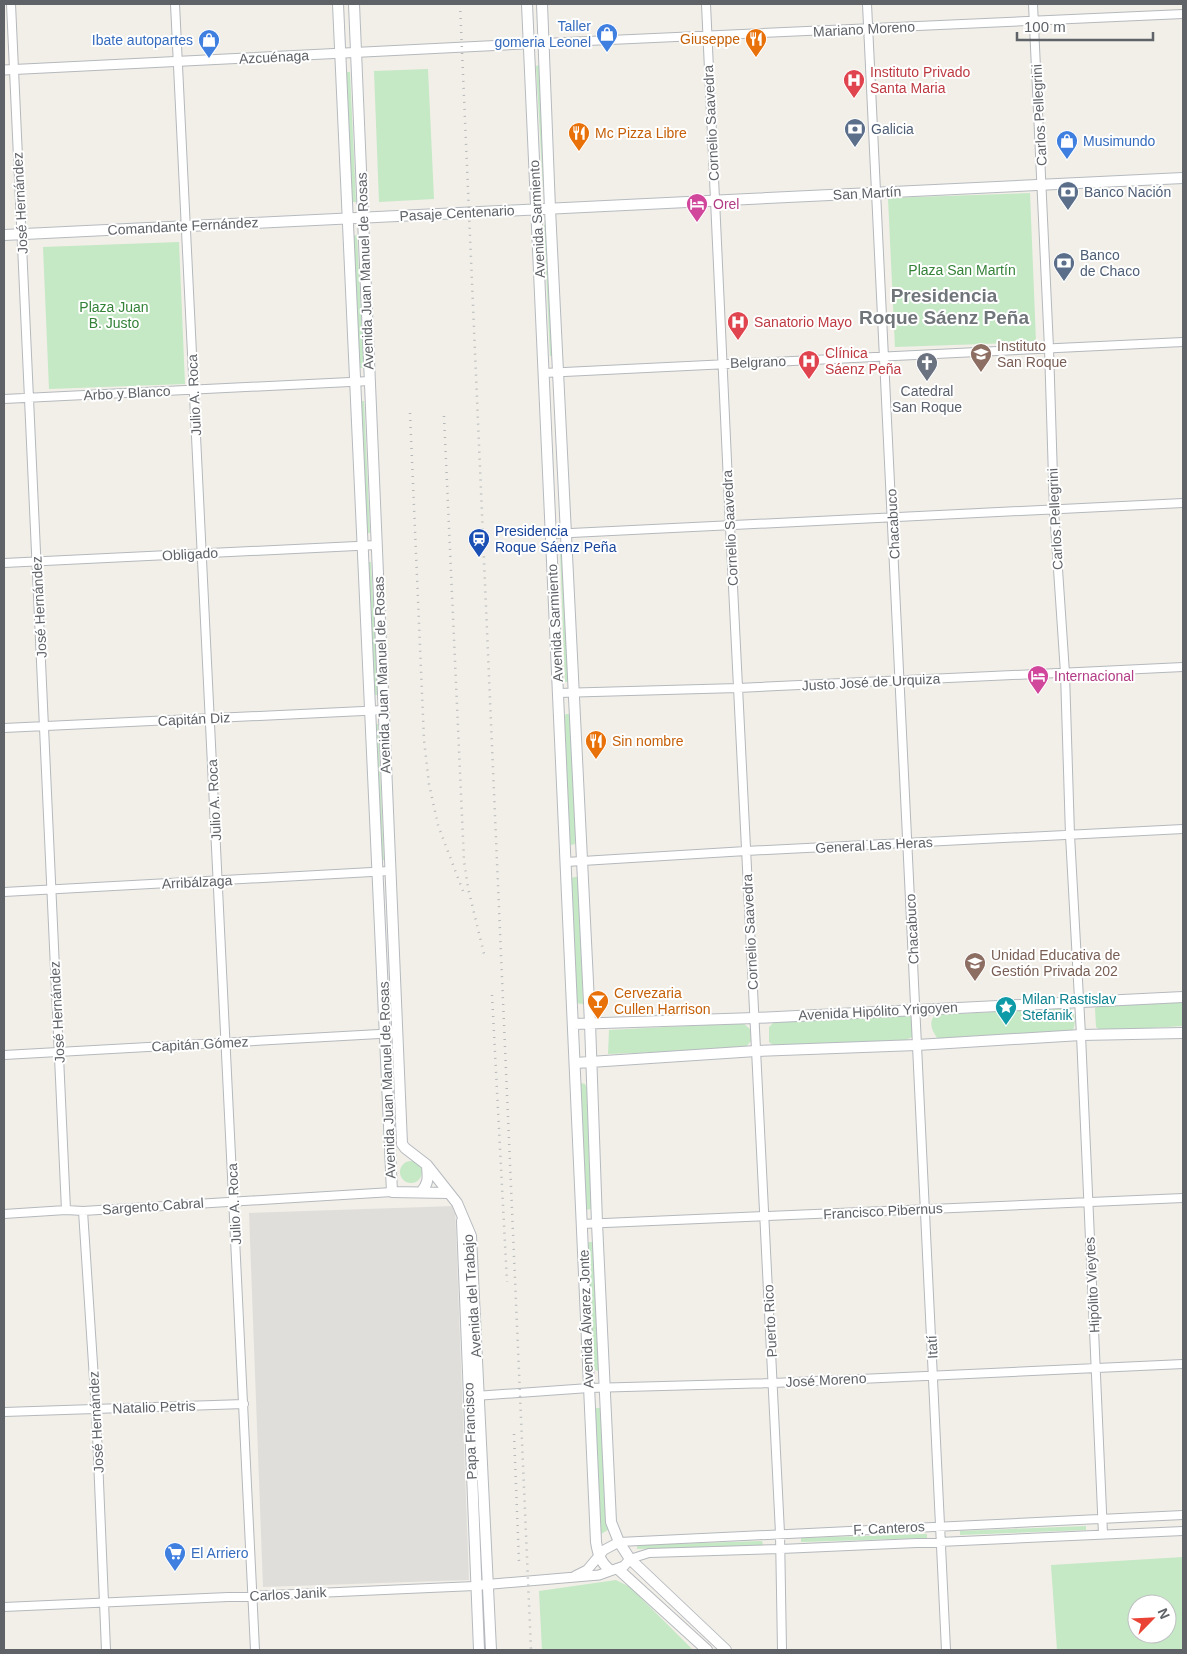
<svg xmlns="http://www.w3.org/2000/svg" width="1187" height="1654" font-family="Arial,sans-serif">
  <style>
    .industrial { fill: #e0deda }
    .green { fill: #c5e8c5; fill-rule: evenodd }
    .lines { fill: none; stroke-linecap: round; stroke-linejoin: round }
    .minor-casing { stroke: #b5b8bc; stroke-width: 10 }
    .tertiary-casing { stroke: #b5b8bc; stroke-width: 11 }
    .secondary-casing { stroke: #b6babf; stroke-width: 12 }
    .minor { stroke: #fff; stroke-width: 8 }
    .tertiary { stroke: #fff; stroke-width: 9 }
    .secondary { stroke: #fff; stroke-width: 10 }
    .rail { stroke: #b6b7b8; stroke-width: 2.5; stroke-dasharray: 1 6; stroke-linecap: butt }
    .labels { text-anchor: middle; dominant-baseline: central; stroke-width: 4; stroke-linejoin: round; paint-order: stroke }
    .shop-label { font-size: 14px; fill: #366cbe; stroke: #fff; text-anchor: end }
    .street-label { font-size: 14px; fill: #5f6368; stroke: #fff }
    .food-label { font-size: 14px; fill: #c56008; stroke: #fff; text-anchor: start }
    .health-label { font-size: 14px; fill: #be3a42; stroke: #fff; text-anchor: start }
    .service-label { font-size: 14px; fill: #4e5e75; stroke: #fff; text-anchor: start }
    .hotel-label { font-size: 14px; fill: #b23c85; stroke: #fff; text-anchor: start }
    .park-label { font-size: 14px; fill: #348238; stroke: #fff }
    .education-label { font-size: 14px; fill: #785e54; stroke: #fff; text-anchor: start }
    .worship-label { font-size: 14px; fill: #5b616d; stroke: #fff }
    .transit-label { font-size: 14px; fill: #164399; stroke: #fff; text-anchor: start }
    .culture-label { font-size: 14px; fill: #0d838f; stroke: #fff; text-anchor: start }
    .district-label { font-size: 19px; font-weight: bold; fill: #70757a; stroke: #fff }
  </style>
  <rect width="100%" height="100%" fill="#f1efe8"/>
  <path class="industrial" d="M455 1206 469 1580 263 1587 249 1213Z"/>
  <path class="green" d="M540 65 547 187H543L536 66Z
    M428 69 434 199 379 202 374 71Z
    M346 72H350L356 202H352Z
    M1030 193 1036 342 895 347 888 198Z
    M544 225H548L554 356H550Z
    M357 235 364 368H359L352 236Z
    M179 242 185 384 49 389 43 247Z
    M361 401H364L370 533H366Z
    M560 551H564L569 682H565Z
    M367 562H371L378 695H374Z
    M566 714H569L571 716 576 840 575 844 571 845 569 842 564 717Z
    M374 724H378L384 860H380Z
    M574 877H577L579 881 583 1004 575 1003 570 879Z
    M1183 1001V1026L1101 1031 1096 1027 1095 1008 1100 1005Z
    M1070 1008C1076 1014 1076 1025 1072 1032L938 1039C932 1031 928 1023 935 1015Z
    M906 1014 912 1018V1037L906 1040 774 1046 769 1042V1027L775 1021Z
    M743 1023 750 1029 751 1041 744 1049 608 1054 609 1030Z
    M581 1083 585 1084 587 1088 592 1204 591 1209 586 1210 584 1206 579 1086Z
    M400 1172a11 11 0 1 1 22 0a11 11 0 1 1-22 0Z
    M589 1242H592L595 1246 601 1368 598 1371 593 1369 586 1247Z
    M595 1408H600L602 1411 608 1530 601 1534 599 1529 594 1412Z
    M1086 1526V1530L960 1535V1531Z
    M927 1534V1538L801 1542V1538Z
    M762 1541 763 1545 637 1549V1545Z
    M1183 1557V1650H1057L1051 1565ZM1137 1604H1167V1634H1137Z
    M616 1580 630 1587 693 1650H542L539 1591Z"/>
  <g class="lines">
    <g class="minor-casing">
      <path id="minor" d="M11 4 66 1210
        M175 4 255 1650
        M706 4 730 526 780 1533 782 1650
        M867 4 946 1650
        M1033 4 1049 348 1054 510 1065 673 1070 835 1081 1035 1103 1534
        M544 43 1183 14
        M544 373 1183 342
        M4 399 370 381
        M551 534 1183 503
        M4 563 377 545
        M558 693 738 688 1183 667
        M4 728 384 710
        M566 862 746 851 1183 829
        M4 892 390 871
        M4 1055 397 1033
        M83 1211 96 1410 106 1650
        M4 1214 66 1210 83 1211 392 1192
        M582 1224 1183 1198
        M475 1396 589 1388 773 1383 1183 1364
        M4 1412 244 1404
        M619 1542 1183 1515
        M630 1559 649 1553 781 1549 1183 1531
        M4 1607 475 1586"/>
    </g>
    <g class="tertiary-casing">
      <path id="tertiary" d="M4 70 544 43
        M575 1576 587 1570 604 1550 619 1542
        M481 1585 599 1575 624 1566 630 1559"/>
    </g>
    <g class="secondary-casing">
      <path id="secondary" d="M338 4 392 1192 448 1193
        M354 4 402 1144 405 1148 427 1165 457 1203 471 1236 491 1650
        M527 4 596 1542C598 1554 600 1562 610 1570
        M542 4 550 209 590 1023 597 1223 611 1522 619 1542 630 1559 726 1650
        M4 235 1183 178
        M573 1024 755 1018 1183 997
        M575 1063 756 1051 917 1045 1081 1035 1183 1033
        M421 1192C429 1183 428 1177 427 1166
        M462 1221 479 1650
        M618 1569 707 1650"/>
    </g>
    <use href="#minor" class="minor"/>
    <use href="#tertiary" class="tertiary"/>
    <use href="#secondary" class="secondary"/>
    <path class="rail" d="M460 4 531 1650
      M410 413 424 740 429 784 438 825 464 894
      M444 416 464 861 468 888 485 958
      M492 995 507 1282
      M514 1434 519 1562"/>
  </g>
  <defs>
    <g id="shop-pin" transform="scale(1.125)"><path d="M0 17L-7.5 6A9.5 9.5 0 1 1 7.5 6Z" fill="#3f7fe0" stroke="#fff"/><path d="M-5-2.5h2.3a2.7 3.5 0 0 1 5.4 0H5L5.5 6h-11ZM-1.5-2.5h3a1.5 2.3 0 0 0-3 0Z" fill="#fff"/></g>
    <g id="restaurant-pin" transform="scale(1.125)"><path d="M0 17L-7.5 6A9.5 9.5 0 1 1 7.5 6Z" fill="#e8710a" stroke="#fff"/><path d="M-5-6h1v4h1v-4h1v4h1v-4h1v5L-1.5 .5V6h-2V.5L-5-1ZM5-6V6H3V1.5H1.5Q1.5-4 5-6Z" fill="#fff"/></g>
    <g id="hospital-pin" transform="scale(1.125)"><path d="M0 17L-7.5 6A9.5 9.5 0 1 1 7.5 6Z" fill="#e0444e" stroke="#fff"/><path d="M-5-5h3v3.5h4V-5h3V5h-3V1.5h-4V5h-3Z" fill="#fff"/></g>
    <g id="bank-pin" transform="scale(1.125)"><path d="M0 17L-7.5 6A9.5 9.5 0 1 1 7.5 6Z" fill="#5c6f8a" stroke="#fff"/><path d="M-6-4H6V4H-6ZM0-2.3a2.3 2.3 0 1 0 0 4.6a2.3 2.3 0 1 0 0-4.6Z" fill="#fff"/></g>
    <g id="hotel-pin" transform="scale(1.125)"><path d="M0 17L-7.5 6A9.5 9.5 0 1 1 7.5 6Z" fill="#d1479c" stroke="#fff"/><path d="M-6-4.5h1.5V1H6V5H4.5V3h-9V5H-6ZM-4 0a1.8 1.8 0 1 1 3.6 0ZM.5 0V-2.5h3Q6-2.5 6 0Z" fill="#fff"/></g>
    <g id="university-pin" transform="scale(1.125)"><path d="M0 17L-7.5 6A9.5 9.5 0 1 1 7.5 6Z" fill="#8d6e63" stroke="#fff"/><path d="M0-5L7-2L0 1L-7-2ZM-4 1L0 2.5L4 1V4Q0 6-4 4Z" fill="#fff"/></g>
    <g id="church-pin" transform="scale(1.125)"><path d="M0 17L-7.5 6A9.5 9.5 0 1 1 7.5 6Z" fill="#6b7280" stroke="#fff"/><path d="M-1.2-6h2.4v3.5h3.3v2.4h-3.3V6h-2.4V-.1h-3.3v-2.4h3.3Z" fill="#fff"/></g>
    <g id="station-pin" transform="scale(1.125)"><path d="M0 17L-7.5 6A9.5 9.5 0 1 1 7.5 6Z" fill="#1a4fb4" stroke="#fff"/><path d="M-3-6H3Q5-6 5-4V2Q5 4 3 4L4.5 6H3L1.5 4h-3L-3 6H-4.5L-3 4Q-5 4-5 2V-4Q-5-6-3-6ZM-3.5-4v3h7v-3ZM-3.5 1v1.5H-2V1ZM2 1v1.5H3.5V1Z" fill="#fff"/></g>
    <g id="school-pin" transform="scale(1.125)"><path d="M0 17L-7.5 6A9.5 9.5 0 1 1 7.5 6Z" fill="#8d6e63" stroke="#fff"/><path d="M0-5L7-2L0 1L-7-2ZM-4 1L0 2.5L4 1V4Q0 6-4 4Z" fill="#fff"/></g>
    <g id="bar-pin" transform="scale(1.125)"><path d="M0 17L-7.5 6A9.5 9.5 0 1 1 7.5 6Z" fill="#e8710a" stroke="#fff"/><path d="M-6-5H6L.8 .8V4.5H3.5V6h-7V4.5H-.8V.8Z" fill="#fff"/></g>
    <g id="sight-pin" transform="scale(1.125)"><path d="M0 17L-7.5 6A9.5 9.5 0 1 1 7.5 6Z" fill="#0f9aa8" stroke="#fff"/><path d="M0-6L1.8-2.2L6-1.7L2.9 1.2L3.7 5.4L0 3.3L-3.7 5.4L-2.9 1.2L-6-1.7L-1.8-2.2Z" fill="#fff"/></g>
    <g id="supermarket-pin" transform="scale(1.125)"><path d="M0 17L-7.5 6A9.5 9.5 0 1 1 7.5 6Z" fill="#3f7fe0" stroke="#fff"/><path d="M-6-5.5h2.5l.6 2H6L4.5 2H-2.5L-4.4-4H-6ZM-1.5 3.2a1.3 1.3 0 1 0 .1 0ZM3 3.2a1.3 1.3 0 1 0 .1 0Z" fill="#fff"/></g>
  </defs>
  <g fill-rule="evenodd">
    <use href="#shop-pin" x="607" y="34"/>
    <use href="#restaurant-pin" x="756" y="39"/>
    <use href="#shop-pin" x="209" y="40"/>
    <use href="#hospital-pin" x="854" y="80"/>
    <use href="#bank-pin" x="855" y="129"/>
    <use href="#restaurant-pin" x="579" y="133"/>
    <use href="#shop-pin" x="1067" y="141"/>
    <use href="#bank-pin" x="1068" y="192"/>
    <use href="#hotel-pin" x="697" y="204"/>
    <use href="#bank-pin" x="1064" y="263"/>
    <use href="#hospital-pin" x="738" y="322"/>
    <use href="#university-pin" x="981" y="354"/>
    <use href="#hospital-pin" x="809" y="361"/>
    <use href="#church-pin" x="927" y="363"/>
    <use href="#station-pin" x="479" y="539"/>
    <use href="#hotel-pin" x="1038" y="676"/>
    <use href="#restaurant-pin" x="596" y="741"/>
    <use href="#school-pin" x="975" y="963"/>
    <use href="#bar-pin" x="598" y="1001"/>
    <use href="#sight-pin" x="1006" y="1007"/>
    <use href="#supermarket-pin" x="175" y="1553"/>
  </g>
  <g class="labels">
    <g class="shop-label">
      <text x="591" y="26">Taller<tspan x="591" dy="16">gomeria Leonel</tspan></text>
      <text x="193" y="40">Ibate autopartes</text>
      <text x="1083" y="141" text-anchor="start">Musimundo</text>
      <text x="191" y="1553" text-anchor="start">El Arriero</text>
    </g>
    <g class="street-label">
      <text transform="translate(864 29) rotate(-3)">Mariano Moreno</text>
      <text transform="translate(274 57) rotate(-3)">Azcuénaga</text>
      <text transform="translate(1039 115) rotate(-93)">Carlos Pellegrini</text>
      <text transform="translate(711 123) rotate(-93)">Cornelio Saavedra</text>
      <text transform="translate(867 193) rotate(-3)">San Martín</text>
      <text transform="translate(20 203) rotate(-93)">José Hernández</text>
      <text transform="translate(457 213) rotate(-3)">Pasaje Centenario</text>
      <text transform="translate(537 219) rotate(-93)">Avenida Sarmiento</text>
      <text transform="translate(183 226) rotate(-3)">Comandante Fernández</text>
      <text transform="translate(365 271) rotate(-92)">Avenida Juan Manuel de Rosas</text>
      <text transform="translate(758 362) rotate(-2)">Belgrano</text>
      <text transform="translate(127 393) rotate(-3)">Arbo y Blanco</text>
      <text transform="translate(194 395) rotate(-93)">Julio A. Roca</text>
      <text transform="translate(1055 519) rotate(-93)">Carlos Pellegrini</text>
      <text transform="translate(893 524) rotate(-93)">Chacabuco</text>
      <text transform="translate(730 528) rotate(-93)">Cornelio Saavedra</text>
      <text transform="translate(190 554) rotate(-3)">Obligado</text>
      <text transform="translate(39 607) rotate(-93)">José Hernández</text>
      <text transform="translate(555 623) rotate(-93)">Avenida Sarmiento</text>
      <text transform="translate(382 675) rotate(-92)">Avenida Juan Manuel de Rosas</text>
      <text transform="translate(871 682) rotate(-3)">Justo José de Urquiza</text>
      <text transform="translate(194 719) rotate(-3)">Capitán Diz</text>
      <text transform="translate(214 800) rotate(-93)">Julio A. Roca</text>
      <text transform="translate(874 845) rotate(-3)">General Las Heras</text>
      <text transform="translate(197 882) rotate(-3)">Arribálzaga</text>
      <text transform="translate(912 929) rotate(-93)">Chacabuco</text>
      <text transform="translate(750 932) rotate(-93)">Cornelio Saavedra</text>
      <text transform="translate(878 1011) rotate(-3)">Avenida Hipólito Yrigoyen</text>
      <text transform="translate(57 1012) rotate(-93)">José Hernández</text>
      <text transform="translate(200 1044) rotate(-3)">Capitán Gómez</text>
      <text transform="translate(387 1080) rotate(-92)">Avenida Juan Manuel de Rosas</text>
      <text transform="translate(234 1204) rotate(-93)">Julio A. Roca</text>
      <text transform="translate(153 1206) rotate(-4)">Sargento Cabral</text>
      <text transform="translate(883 1211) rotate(-3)">Francisco Pibernus</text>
      <text transform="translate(1092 1285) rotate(-93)">Hipólito Vieytes</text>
      <text transform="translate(472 1296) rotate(-94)">Avenida del Trabajo</text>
      <text transform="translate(586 1319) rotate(-92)">Avenida Álvarez Jonte</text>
      <text transform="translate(770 1321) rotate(-93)">Puerto Rico</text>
      <text transform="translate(932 1347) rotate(-93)">Itatí</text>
      <text transform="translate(826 1380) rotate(-3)">José Moreno</text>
      <text transform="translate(154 1407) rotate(-2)">Natalio Petris</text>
      <text transform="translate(96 1422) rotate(-93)">José Hernández</text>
      <text transform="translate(470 1431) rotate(-92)">Papa Francisco</text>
      <text transform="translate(889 1528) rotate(-3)">F. Canteros</text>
      <text transform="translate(288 1594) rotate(-3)">Carlos Janik</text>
    </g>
    <g class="food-label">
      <text x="740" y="39" text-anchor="end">Giuseppe</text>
      <text x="595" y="133">Mc Pizza Libre</text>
      <text x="612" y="741">Sin nombre</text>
      <text x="614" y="993">Cervezaria<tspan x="614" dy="16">Cullen Harrison</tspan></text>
    </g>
    <g class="health-label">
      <text x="870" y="72">Instituto Privado<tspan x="870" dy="16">Santa Maria</tspan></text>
      <text x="754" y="322">Sanatorio Mayo</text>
      <text x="825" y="353">Clínica<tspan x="825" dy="16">Sáenz Peña</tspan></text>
    </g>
    <g class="service-label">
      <text x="871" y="129">Galicia</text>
      <text x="1084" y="192">Banco Nación</text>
      <text x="1080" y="255">Banco<tspan x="1080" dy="16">de Chaco</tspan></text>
    </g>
    <g class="hotel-label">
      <text x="713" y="204">Orel</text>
      <text x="1054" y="676">Internacional</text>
    </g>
    <g class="park-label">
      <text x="962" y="270">Plaza San Martín</text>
      <text x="114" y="307">Plaza Juan<tspan x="114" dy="16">B. Justo</tspan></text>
    </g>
    <g class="education-label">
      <text x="997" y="346">Instituto<tspan x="997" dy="16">San Roque</tspan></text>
      <text x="991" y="955">Unidad Educativa de<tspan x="991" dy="16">Gestión Privada 202</tspan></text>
    </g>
    <g class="worship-label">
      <text x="927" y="391">Catedral<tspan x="927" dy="16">San Roque</tspan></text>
    </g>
    <g class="transit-label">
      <text x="495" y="531">Presidencia<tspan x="495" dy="16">Roque Sáenz Peña</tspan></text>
    </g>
    <g class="culture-label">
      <text x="1022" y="999">Milan Rastislav<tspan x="1022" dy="16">Stefanik</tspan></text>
    </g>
    <g class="district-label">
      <text x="944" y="295">Presidencia<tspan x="944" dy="22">Roque Sáenz Peña</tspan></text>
    </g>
  </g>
  <rect width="1187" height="1654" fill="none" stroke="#5f6368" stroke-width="10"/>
  <g transform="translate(1152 1619) rotate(66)"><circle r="24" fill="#ffffff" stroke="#bfc1c3"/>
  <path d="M0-4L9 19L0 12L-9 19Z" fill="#ea4335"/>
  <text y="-8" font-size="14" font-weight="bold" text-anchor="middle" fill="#5f6368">N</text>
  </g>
  <path d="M1017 32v8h136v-8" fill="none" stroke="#5f6368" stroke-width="2.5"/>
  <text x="1024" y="32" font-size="15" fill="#5f6368" stroke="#ffffff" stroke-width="4" paint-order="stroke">100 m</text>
</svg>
